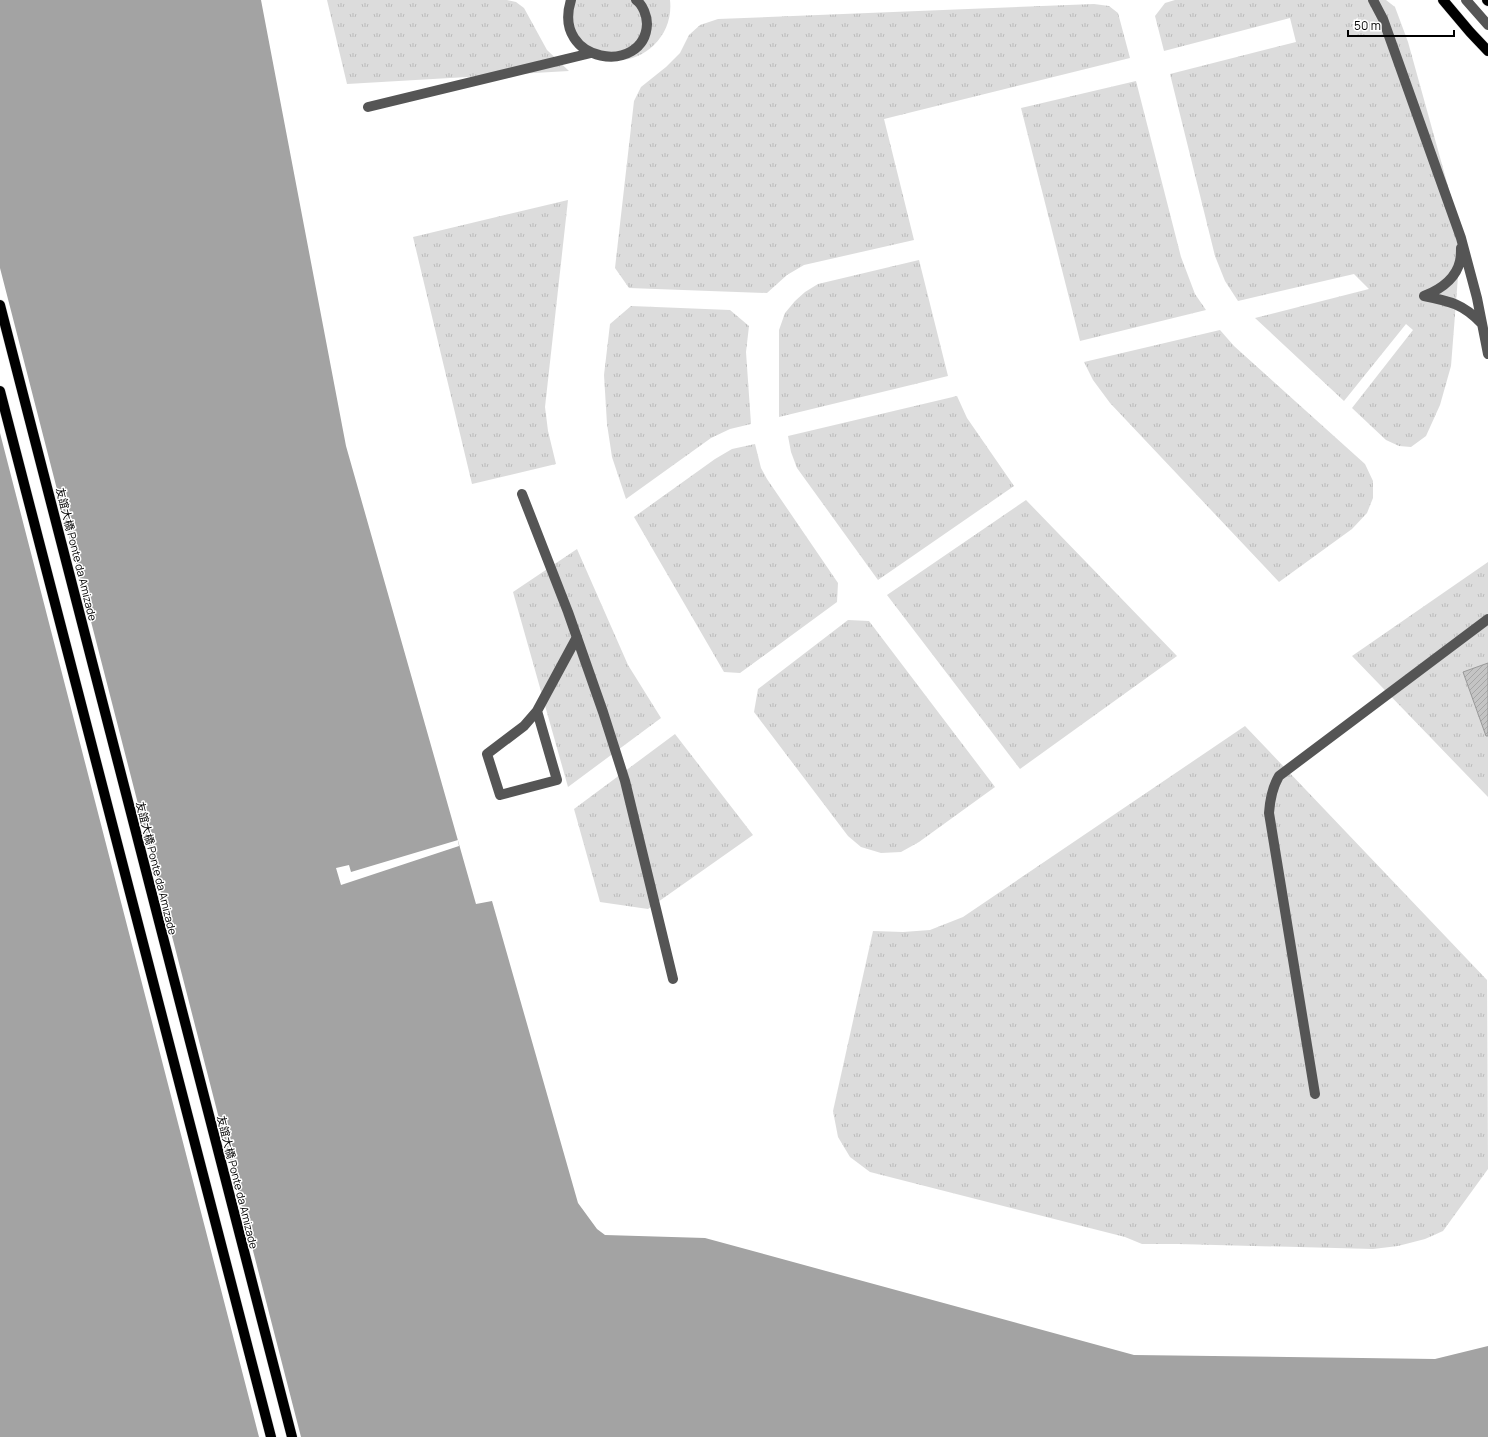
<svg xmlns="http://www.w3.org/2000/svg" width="1488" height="1437" font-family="Manrope,'Noto Sans SC',sans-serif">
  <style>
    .grass { fill: url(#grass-tufts) }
    .water { fill: #a3a3a3 }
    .pier { fill: #fff }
    .building { fill: url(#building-hatch); stroke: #999 }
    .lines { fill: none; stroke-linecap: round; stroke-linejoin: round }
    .major-casing { stroke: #dbdbdb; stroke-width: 11 }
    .minor { stroke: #555; stroke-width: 10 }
    .major { stroke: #000; stroke-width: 10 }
    .labels { text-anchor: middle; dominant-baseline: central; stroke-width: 3; stroke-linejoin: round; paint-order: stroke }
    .street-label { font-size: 11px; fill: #000; stroke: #fff }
  </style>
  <defs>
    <pattern id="grass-tufts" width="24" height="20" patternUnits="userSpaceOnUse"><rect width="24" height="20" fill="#dcdcdc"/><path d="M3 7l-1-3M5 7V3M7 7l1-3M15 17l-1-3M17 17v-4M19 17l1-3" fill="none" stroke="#bbb"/></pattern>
    <pattern id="building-hatch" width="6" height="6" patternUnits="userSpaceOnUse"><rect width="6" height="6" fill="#c4c4c4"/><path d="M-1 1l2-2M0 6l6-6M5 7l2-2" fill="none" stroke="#a7a7a7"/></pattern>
  </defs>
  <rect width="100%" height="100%" fill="#fff"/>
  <path class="grass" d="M327 0H507L516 2 524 8 547 50 569 71 347 84Z
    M566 0H670C675 45 626 77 588 51 582 47 578 37 574 31 572 28 568 25 567 21 565 16 565 5 566 0Z
    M1175 0H1386L1395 7 1408 42 1451 197 1461 238 1451 366 1440 405 1426 436 1411 447 1399 446 1386 440 1352 408 1413 330 1406 324 1344 401 1255 318 1369 289 1354 274 1238 301 1225 281 1215 256 1170 74 1296 42 1290 18 1164 51 1155 16 1165 3Z
    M1094 4 1109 6 1118 13 1130 58 884 119 914 240 804 265 787 275 767 293 629 288 615 268 634 101 641 87 666 67 680 53 689 35 700 25 718 19Z
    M1136 81 1181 257 1195 294 1206 310 1080 341 1021 108Z
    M568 200 545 407 548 431 556 464 472 484 413 237Z
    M919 260 948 376 779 417V330L785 313 795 301 805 292 818 284Z
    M631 306 730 310 749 326 746 352 751 424 730 429 711 438 626 499 612 457 607 424 604 375 610 324Z
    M1220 330 1234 346 1365 464 1373 481V498L1367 513 1352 529 1279 582 1110 403 1093 380 1084 362Z
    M957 396 967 418 1014 486 878 580 797 468 791 452 788 436Z
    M755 444 761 468 767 479 838 583 837 602 740 673 724 672 634 517 715 459 732 449Z
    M1026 500 1177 656 1020 769 887 595Z
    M577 549 628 665 661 718 568 787 513 592Z
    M1488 562V797L1352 656Z
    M848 620 869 621 995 787 919 842 901 852 881 853 861 847 848 836 754 712 758 689Z
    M1245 726 1487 980 1488 1169 1443 1231 1425 1239 1398 1246 1373 1249 1178 1244H1142L1125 1237 870 1172 850 1157 838 1137 833 1111 873 931 903 932 930 930 963 917Z
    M675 734 753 835 648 909 600 902 574 809Z"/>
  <path class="water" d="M0 0H261L346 446 476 904 492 901 578 1203 597 1229 605 1235 705 1238 1134 1355 1435 1359 1488 1346V1437H0Z"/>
  <path class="pier" d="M0 268 301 1437H259L0 433Z
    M458 840 459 846 341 885 336 868 349 865 351 872Z"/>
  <path class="building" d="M1488 663V736H1486L1463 672Z"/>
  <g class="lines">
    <g class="major-casing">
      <path id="major" d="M1443 0 1470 32 1488 51
        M1487 0 1488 1
        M0 305 292 1437
        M0 391 271 1437"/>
    </g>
    <path class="minor" d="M571 0C551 64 645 76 647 24 647 16 643 5 636 0
      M1373 0 1383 19 1461 238 1477 298 1488 354
      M1466 0 1488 25
      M368 107 591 53
      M1424 296C1439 290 1456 279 1460 261 1461 257 1461 253 1461 248
      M1424 296C1449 301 1464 304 1482 324
      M522 494 568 612 603 712 625 781 673 979
      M537 711 557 780 500 795 487 754 524 726 537 711 577 637
      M1315 1094 1269 813C1270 799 1272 788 1279 776L1488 619"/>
    <use href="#major" class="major"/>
  </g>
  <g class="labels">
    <g class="street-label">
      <text transform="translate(77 554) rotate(76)">友誼大橋 Ponte da Amizade</text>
      <text transform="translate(157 868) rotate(76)">友誼大橋 Ponte da Amizade</text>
      <text transform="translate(238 1182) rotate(76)">友誼大橋 Ponte da Amizade</text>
    </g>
  </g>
  <path d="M1348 30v6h106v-6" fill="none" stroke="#000000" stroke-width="2"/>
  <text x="1354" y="30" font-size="12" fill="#000000" stroke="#ffffff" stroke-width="3" paint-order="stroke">50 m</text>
</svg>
